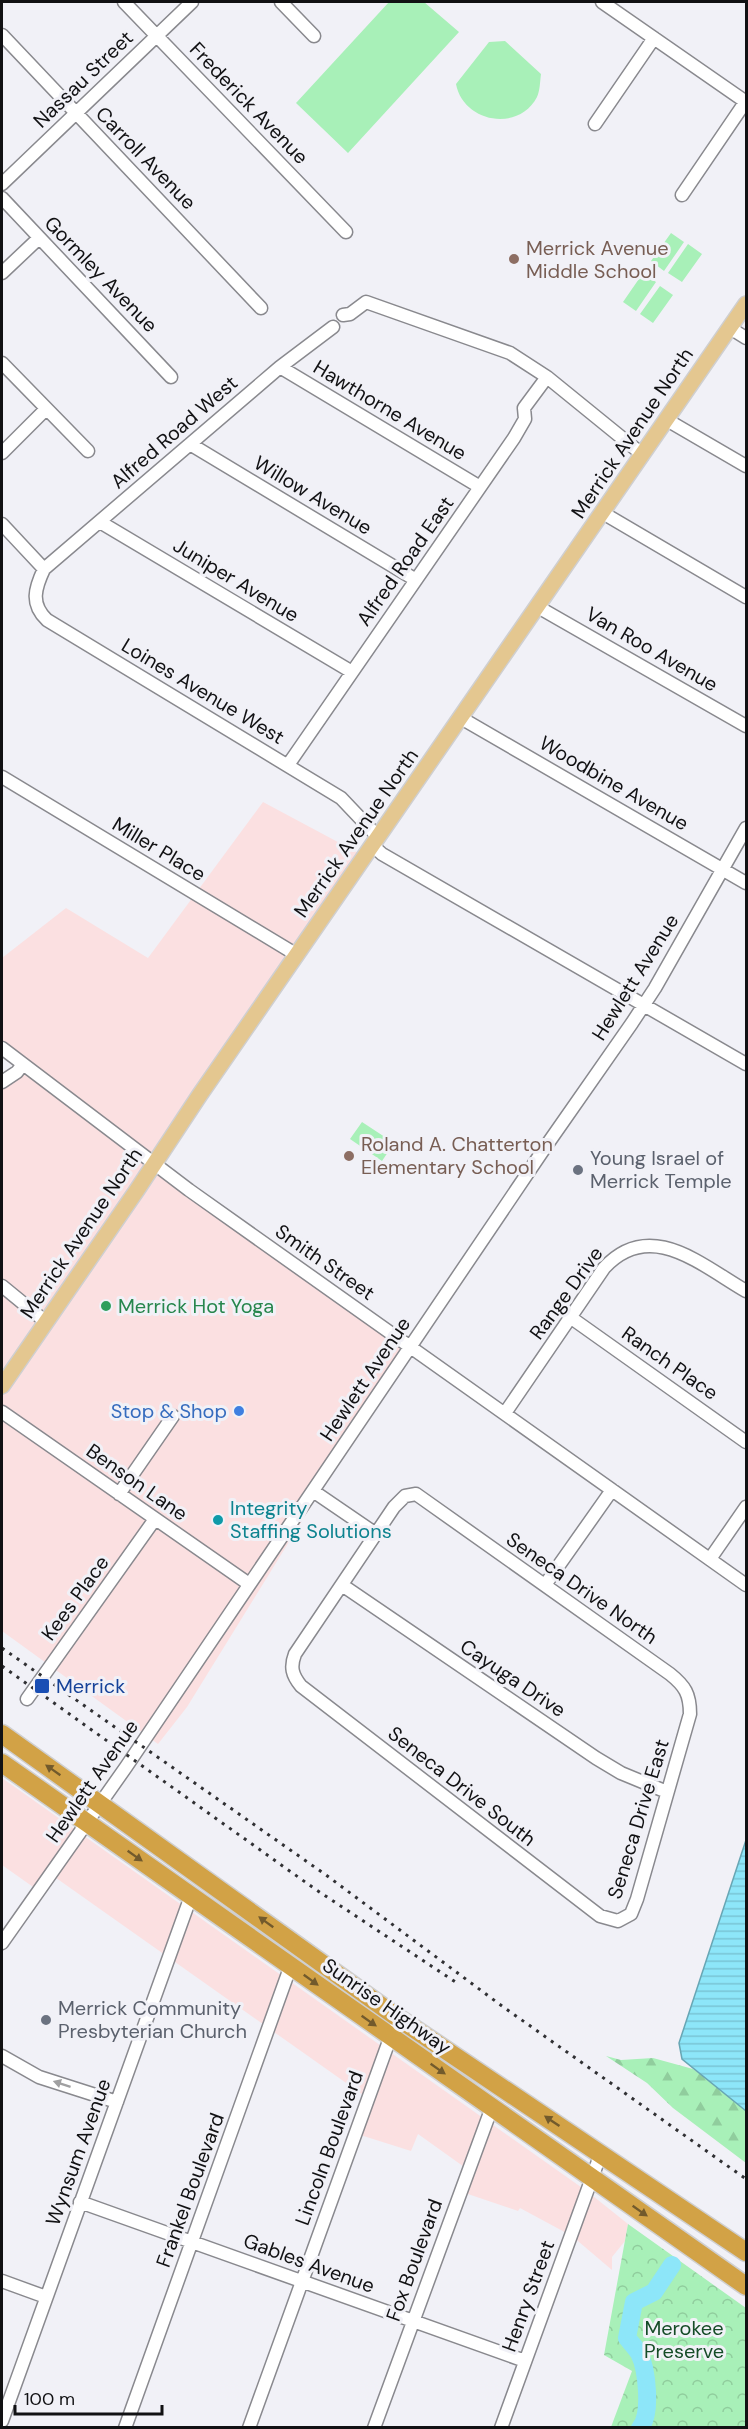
<svg xmlns="http://www.w3.org/2000/svg" width="748" height="2429" font-family="'DM Sans',sans-serif">
  <style>
    .commercial { fill: #fbe0e1 }
    .grass { fill: #a8f0b8 }
    .forest { fill: url(#forest-firs) }
    .park { fill: url(#park-crowns) }
    .water { fill: url(#water-rules); stroke: #68a6b4; stroke-width: 1.5 }
    .lines { fill: none; stroke-linecap: round; stroke-linejoin: round }
    .river { stroke: #8de6f9; stroke-width: 18 }
    .minor-casing { stroke: #89898e; stroke-width: 15 }
    .major-casing { stroke: #cfcfd0; stroke-width: 18 }
    .highway-casing { stroke: #cfcfd0; stroke-width: 21 }
    .minor { stroke: #fff; stroke-width: 12 }
    .major { stroke: #e4c790; stroke-width: 15 }
    .highway { stroke: #d2a246; stroke-width: 18 }
    .rail { stroke: #303033; stroke-width: 3; stroke-dasharray: 3 6; stroke-linecap: butt }
    .oneway { fill: #725a2c }
    .oneway2 { fill: #a0a0a1 }
    .education-dot { fill: #8d6e63; stroke: #f1f1f7; stroke-width: 2 }
    .worship-dot { fill: #6b7280; stroke: #f1f1f7; stroke-width: 2 }
    .leisure-dot { fill: #2e9e5b; stroke: #f1f1f7; stroke-width: 2 }
    .shop-dot { fill: #3f7fe0; stroke: #f1f1f7; stroke-width: 2 }
    .culture-dot { fill: #0f9aa8; stroke: #f1f1f7; stroke-width: 2 }
    .transit-dot { fill: #1a4fb4; stroke: #f1f1f7; stroke-width: 2 }
    .labels { text-anchor: middle; dominant-baseline: central; stroke-width: 6; stroke-linejoin: round; paint-order: stroke }
    .street-label { font-size: 20px; fill: #111113; stroke: #f1f1f7 }
    .education-label { font-size: 20px; fill: #785e54; stroke: #f1f1f7; text-anchor: start }
    .worship-label { font-size: 20px; fill: #5b616d; stroke: #f1f1f7; text-anchor: start }
    .leisure-label { font-size: 20px; fill: #27864d; stroke: #f1f1f7; text-anchor: start }
    .shop-label { font-size: 20px; fill: #366cbe; stroke: #f1f1f7; text-anchor: end }
    .culture-label { font-size: 20px; fill: #0d838f; stroke: #f1f1f7; text-anchor: start }
    .transit-label { font-size: 20px; fill: #164399; stroke: #f1f1f7; text-anchor: start }
    .park-label { font-size: 20px; fill: #154c27; stroke: #f1f1f7 }
  </style>
  <defs>
    <pattern id="forest-firs" width="22" height="20" patternUnits="userSpaceOnUse" patternTransform="scale(1.5)"><rect width="22" height="20" fill="#a8f0b8"/><path d="M5 1l3.5 6h-7zM16 11l3.5 6h-7z" fill="#90cd9d"/></pattern>
    <pattern id="park-crowns" width="20" height="18" patternUnits="userSpaceOnUse" patternTransform="scale(1.5)"><rect width="20" height="18" fill="#a8f0b8"/><path d="M2 6a3 3 0 1 1 6 0M12 15a3 3 0 1 1 6 0" fill="none" stroke="#90cd9d"/></pattern>
    <pattern id="water-rules" width="6" height="5" patternUnits="userSpaceOnUse" patternTransform="scale(1.5)"><rect width="6" height="5" fill="#8de6f9"/><path d="M0 2.5h6" fill="none" stroke="#79c4d5"/></pattern>
  </defs>
  <rect width="100%" height="100%" fill="#f1f1f7"/>
  <path class="commercial" d="M263 802 364 856 155 1163 410 1346 187 1707 158 1744 2 1631V1081L22 1064 2 1048V958L66 908 148 958Z
    M2 1778 588 2192 628 2224 625 2241 612 2257V2270L572 2236 520 2208 518 2211 459 2191 467 2169 418 2134 411 2151 354 2133 366 2097 49 1873 36 1889 2 1865Z"/>
  <path class="grass" d="M389 2H424L459 32 348 153 296 103Z
    M505 41 541 74C540 81 540 91 537 97 518 133 463 122 456 84L489 42Z
    M671 233 684 242 664 271 651 261Z
    M688 244 702 254 682 282 668 273Z
    M643 273 656 282 636 311 623 302Z
    M660 286 673 295 653 323 640 314Z
    M362 1122 394 1143 382 1161 350 1139Z"/>
  <path class="forest" d="M606 2056 621 2060 653 2058 693 2069 726 2092 746 2111V2163L673 2108 647 2083Z"/>
  <path class="park" d="M628 2224 746 2308V2427H611L632 2371 604 2355Z"/>
  <path class="water" d="M746 1840V2111L682 2059 679 2043Z"/>
  <g class="lines">
    <path class="river" d="M640 2428C652 2414 647 2369 639 2353 636 2348 631 2343 627 2338L634 2302 654 2292 672 2265"/>
    <g class="minor-casing">
      <path id="minor" d="M124 2 346 232
        M281 2 314 36
        M602 2 746 102
        M2 35 261 308
        M595 124 654 38
        M2 184 192 2
        M682 195 746 101
        M2 198 171 377
        M2 273 39 238
        M343 315 350 314 366 302 510 353 547 377 643 455
        M333 327 280 367 44 569C35 588 30 604 47 620L341 798 378 837
        M730 328 746 338
        M2 363 88 451
        M280 367 480 487
        M667 420 746 466
        M190 444 416 580
        M2 453 46 409
        M603 513 746 597
        M100 522 352 672
        M2 524 44 569
        M538 607 746 726
        M461 718 746 883
        M288 765 514 438 525 419 524 408 547 377
        M2 777 297 955
        M372 845 382 854 746 1064
        M2 1048 189 1190 746 1585
        M2 1082 17 1072 23 1064
        M2 1286 46 1322
        M570 1317 746 1442
        M2 1412 249 1584
        M505 1413 604 1268C650 1218 701 1265 746 1291
        M313 1491 376 1534
        M119 1494 173 1416
        M416 1494 670 1674C685 1686 690 1694 690 1714L637 1899 631 1914 618 1921 600 1916 301 1686C292 1675 290 1667 295 1654L394 1507 405 1496Z
        M710 1559 746 1507
        M342 1585 596 1758 621 1773 667 1792
        M545 1585 612 1490
        M27 1699 155 1519
        M2 1943 126 1767 544 1149 632 1023 655 988 746 828
        M2 2056 39 2077 117 2102
        M80 2202 525 2361
        M2 2281 46 2297
        M2 2421 191 1896
        M125 2428 291 1965
        M249 2428 393 2030
        M374 2428 492 2107
        M501 2428 601 2153"/>
    </g>
    <g class="major-casing">
      <path id="major" d="M2 1386 137 1190 199 1096 746 304"/>
    </g>
    <g class="highway-casing">
      <path id="highway" d="M2 1734 398 2018 746 2252
        M2 1763 746 2286"/>
    </g>
    <use href="#minor" class="minor"/>
    <use href="#major" class="major"/>
    <use href="#highway" class="highway"/>
    <path class="rail" d="M2 1648 326 1875 502 2006 746 2179
      M2 1666 315 1889 457 1983"/>
  </g>
  <defs><path id="oneway-solid" d="M-6-.8H1V-3.2L6.5 0L1 3.2V.8H-6Z" transform="scale(1.5)"/></defs>
  <g class="oneway">
    <use href="#oneway-solid" transform="translate(53 1770) rotate(-145)"/>
    <use href="#oneway-solid" transform="translate(135 1856) rotate(35)"/>
    <use href="#oneway-solid" transform="translate(266 1922) rotate(-144)"/>
    <use href="#oneway-solid" transform="translate(311 1980) rotate(36)"/>
    <use href="#oneway-solid" transform="translate(369 2021) rotate(35)"/>
    <use href="#oneway-solid" transform="translate(438 2069) rotate(35)"/>
    <use href="#oneway-solid" transform="translate(552 2121) rotate(-146)"/>
    <use href="#oneway-solid" transform="translate(640 2211) rotate(35)"/>
  </g>
  <use class="oneway2" href="#oneway-solid" transform="translate(62 2084) rotate(-162)"/>
  <g class="education-dot">
    <circle cx="514" cy="259" r="6"/>
    <circle cx="349" cy="1156" r="6"/>
  </g>
  <g class="worship-dot">
    <circle cx="578" cy="1170" r="6"/>
    <circle cx="46" cy="2020" r="6"/>
  </g>
  <circle class="leisure-dot" cx="106" cy="1306" r="6"/>
  <circle class="shop-dot" cx="239" cy="1411" r="6"/>
  <circle class="culture-dot" cx="218" cy="1520" r="6"/>
  <rect class="transit-dot" x="34" y="1678" width="16" height="16" rx="3"/>
  <g class="labels">
    <g class="street-label">
      <text transform="translate(83 79) rotate(-44)">Nassau Street</text>
      <text transform="translate(249 103) rotate(46)">Frederick Avenue</text>
      <text transform="translate(146 158) rotate(46)">Carroll Avenue</text>
      <text transform="translate(101 274) rotate(46)">Gormley Avenue</text>
      <text transform="translate(390 410) rotate(31)">Hawthorne Avenue</text>
      <text transform="translate(174 432) rotate(-41)">Alfred Road West</text>
      <text transform="translate(632 433) rotate(-56)">Merrick Avenue North</text>
      <text transform="translate(313 495) rotate(31)">Willow Avenue</text>
      <text transform="translate(405 561) rotate(-55)">Alfred Road East</text>
      <text transform="translate(236 580) rotate(31)">Juniper Avenue</text>
      <text transform="translate(652 649) rotate(30)">Van Roo Avenue</text>
      <text transform="translate(203 691) rotate(31)">Loines Avenue West</text>
      <text transform="translate(614 783) rotate(30)">Woodbine Avenue</text>
      <text transform="translate(356 833) rotate(-55)">Merrick Avenue North</text>
      <text transform="translate(159 849) rotate(31)">Miller Place</text>
      <text transform="translate(635 977) rotate(-58)">Hewlett Avenue</text>
      <text transform="translate(81 1233) rotate(-56)">Merrick Avenue North</text>
      <text transform="translate(325 1262) rotate(35)">Smith Street</text>
      <text transform="translate(566 1293) rotate(-54)">Range Drive</text>
      <text transform="translate(670 1363) rotate(35)">Ranch Place</text>
      <text transform="translate(365 1379) rotate(-56)">Hewlett Avenue</text>
      <text transform="translate(137 1482) rotate(35)">Benson Lane</text>
      <text transform="translate(582 1588) rotate(35)">Seneca Drive North</text>
      <text transform="translate(75 1598) rotate(-54)">Kees Place</text>
      <text transform="translate(513 1678) rotate(34)">Cayuga Drive</text>
      <text transform="translate(92 1781) rotate(-55)">Hewlett Avenue</text>
      <text transform="translate(462 1786) rotate(38)">Seneca Drive South</text>
      <text transform="translate(638 1819) rotate(-73)">Seneca Drive East</text>
      <text transform="translate(387 2006) rotate(35)">Sunrise Highway</text>
      <text transform="translate(329 2148) rotate(-70)">Lincoln Boulevard</text>
      <text transform="translate(78 2152) rotate(-70)">Wynsum Avenue</text>
      <text transform="translate(190 2190) rotate(-70)">Frankel Boulevard</text>
      <text transform="translate(414 2260) rotate(-70)">Fox Boulevard</text>
      <text transform="translate(309 2263) rotate(20)">Gables Avenue</text>
      <text transform="translate(528 2296) rotate(-70)">Henry Street</text>
    </g>
    <g class="education-label">
      <text x="526" y="248">Merrick Avenue<tspan x="526" dy="23">Middle School</tspan></text>
      <text x="361" y="1144">Roland A. Chatterton<tspan x="361" dy="23">Elementary School</tspan></text>
    </g>
    <g class="worship-label">
      <text x="590" y="1158">Young Israel of<tspan x="590" dy="23">Merrick Temple</tspan></text>
      <text x="58" y="2008">Merrick Community<tspan x="58" dy="23">Presbyterian Church</tspan></text>
    </g>
    <g class="leisure-label">
      <text x="118" y="1306">Merrick Hot Yoga</text>
    </g>
    <g class="shop-label">
      <text x="227" y="1411">Stop &amp; Shop</text>
    </g>
    <g class="culture-label">
      <text x="230" y="1508">Integrity<tspan x="230" dy="23">Staffing Solutions</tspan></text>
    </g>
    <g class="transit-label">
      <text x="56" y="1686">Merrick</text>
    </g>
    <g class="park-label">
      <text x="684" y="2328">Merokee<tspan x="684" dy="23">Preserve</tspan></text>
    </g>
  </g>
  <rect width="748" height="2429" fill="none" stroke="#111113" stroke-width="6"/>
  <path d="M15 2405v9h147v-9" fill="none" stroke="#111113" stroke-width="3"/>
  <text x="24" y="2405" font-size="18" fill="#111113" stroke="#f1f1f7" stroke-width="4.5" paint-order="stroke">100 m</text>
</svg>
